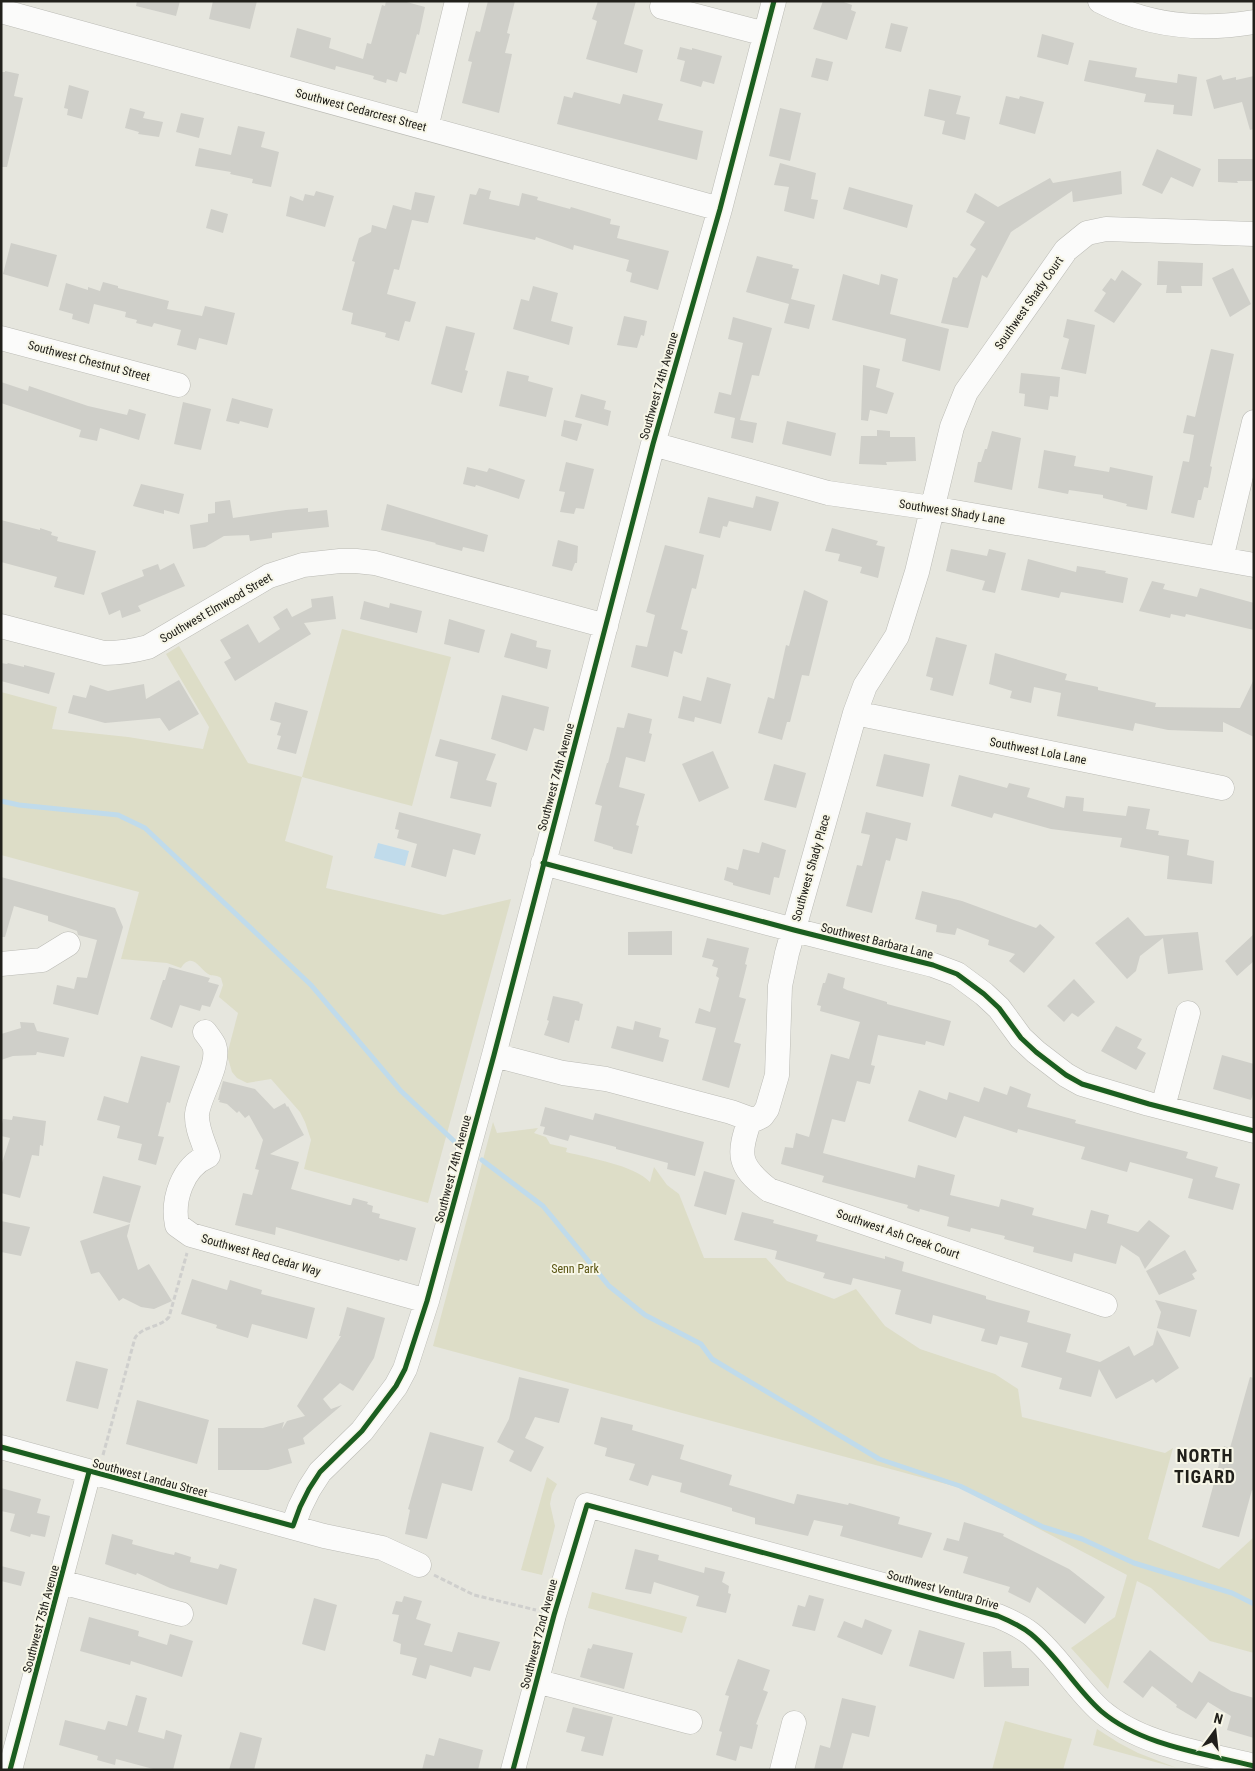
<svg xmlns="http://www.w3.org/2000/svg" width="1255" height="1771" font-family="'Roboto Condensed',sans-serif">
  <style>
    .green { fill: #ddddc7 }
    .water { fill: #c0dbeb }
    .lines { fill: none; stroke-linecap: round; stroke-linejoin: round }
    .stream { stroke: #c0dbeb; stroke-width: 5 }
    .building { fill: #cfcfc9 }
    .minor-casing { stroke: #bbbbb5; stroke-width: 25 }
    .path { stroke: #cfcfcd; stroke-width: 3; stroke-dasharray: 5 2.5; stroke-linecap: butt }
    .minor { stroke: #fbfbfa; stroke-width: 24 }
    .cycleway-casing { stroke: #f7f6e7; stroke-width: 8 }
    .cycleway { stroke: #1b5e20; stroke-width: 5 }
    .labels { text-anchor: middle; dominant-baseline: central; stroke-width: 4; stroke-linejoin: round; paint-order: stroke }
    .street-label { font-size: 12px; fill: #21201b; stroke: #f7f6e7 }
    .park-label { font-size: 12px; fill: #5a5513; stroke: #f7f6e7 }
    .district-label { font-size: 18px; font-weight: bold; letter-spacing: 1px; fill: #21201b; stroke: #f7f6e7 }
  </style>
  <rect width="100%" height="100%" fill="#e6e6de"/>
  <path class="green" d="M342 629 451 657 412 806 302 777 285 841 333 856 326 888 443 915 511 899 428 1203 304 1169 311 1140 305 1122 300 1112 271 1079 247 1083 237 1078 232 1072 227 1055 238 1013 219 997 223 985 221 978C217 975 214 976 210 975 200 971 193 950 181 968L167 963 121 959 139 892 1 855V692L57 707 52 729 128 737 203 749 209 727 166 654 179 646 248 763 302 777Z
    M493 1122 497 1133 538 1128 534 1133 546 1137 550 1144 567 1148 566 1152C589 1158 634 1165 650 1182L654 1167 667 1185 679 1194 704 1258H766L787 1281 834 1299 856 1289 885 1326 920 1349 995 1374 1018 1389 1022 1417 1165 1453 1173 1448 1148 1539 1219 1569 1254 1537V1653L1210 1641 1151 1588 1137 1581 1108 1689 1071 1648 1115 1617 1127 1575 961 1488 433 1346Z
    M547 1477 557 1484 552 1494 550 1504 555 1526 542 1575 521 1570Z
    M592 1592 687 1617 682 1633 588 1608Z
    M1005 1721 1072 1739 1063 1770H992Z
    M1097 1729 1119 1743 1138 1753 1177 1768 1093 1745Z"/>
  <path class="water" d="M378 843 409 851 405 866 374 858Z"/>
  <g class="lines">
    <path class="stream" d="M1 801 19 805 118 815 145 828 311 985 401 1091 455 1142
      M482 1160 543 1206 609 1286 645 1315 701 1344 712 1359 879 1459 960 1486 1043 1527 1082 1539 1134 1563 1232 1593 1254 1604"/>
  </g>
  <path class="building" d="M137 1H180L176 16 136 6Z
    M213 1H257L250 29 209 19Z
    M386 1H403L425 7 419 35 417 34 406 74 400 72 397 82 387 79 386 83 373 79 374 76 336 66 335 70 290 57 297 28 331 38 329 48 363 59 367 43 371 44 382 5 385 6Z
    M488 1H515L507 33 510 34 505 53 512 54 499 113 462 103 472 62 468 61 476 31 480 32Z
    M598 1H636L624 44 643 50 637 73 586 59 597 21 592 19Z
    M823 1H841L852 5 851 10 856 12 847 40 813 29Z
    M891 23 908 27 901 52 885 48Z
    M1042 34 1074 43 1068 65 1037 57Z
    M680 47 692 50V48L722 56 714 84 703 81 701 87 680 81 685 61 677 59Z
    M816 58 833 62 828 81 811 77Z
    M1089 60 1137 68 1135 77 1177 83 1178 74 1197 77 1192 116 1173 114 1174 105 1144 102 1146 94 1084 81Z
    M5 71 19 74 14 96 23 98 7 167H1V72H5Z
    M1221 75 1223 80 1236 77V80L1254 76V129L1250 130 1242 102 1214 109 1206 80Z
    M69 85 89 91 82 119 67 115 68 109 64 108Z
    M929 89 961 96 956 114 970 117 965 140 942 134 945 121 924 116Z
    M574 92 620 104 623 94 663 104 658 120 703 131 697 160 557 124 564 96 572 98Z
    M1006 96 1019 99 1020 96 1044 102 1035 134 999 124Z
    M130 108 145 112 143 118 163 122 159 137 138 134 139 132 125 128Z
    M780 108 801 113 790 161 769 156Z
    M181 113 204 118 199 138 176 132Z
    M238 126 265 132 261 147 279 152 271 187 252 183 253 179 230 174 231 172 195 166 199 148 231 155Z
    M1157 149 1201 169 1193 187 1171 177 1162 194 1142 185Z
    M1218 159H1254V181H1237L1238 183 1218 182Z
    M780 163 816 173 811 199 818 200 814 219 784 211 789 187 774 185Z
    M1121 171 1122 194 1073 202 1072 191 1011 232 987 278 982 275 968 328 941 323 953 277 957 278 976 249 970 245 985 222 966 212 975 193 998 207 1050 178 1053 183Z
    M849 187 913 205 907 228 843 209Z
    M479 188 491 191 489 199 519 206 522 193 538 197 537 200 570 209 571 207 611 219 610 224 620 226 617 238 669 251 658 290 630 282 632 273 626 271 629 260 574 245 573 250 536 237 535 240 463 224 470 194 476 195Z
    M316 191 334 196 325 227 286 216 290 196 303 201 305 194 314 196Z
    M415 192 435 196 428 223 412 220 399 270 394 269 387 294 416 302 410 322 405 321 399 341 385 337 386 333 351 324 353 313 342 310 355 262 352 261 359 238 371 232 372 225 386 229 393 205 411 210Z
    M211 209 228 214 223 233 206 228Z
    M11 243 57 255 48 287 3 274Z
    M757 256 793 265 792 268 799 269 791 299 815 305 809 329 784 323 789 304 746 292Z
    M1158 261 1203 263 1202 286H1181L1182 293H1166L1167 285H1157Z
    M1233 268 1251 304 1230 317 1212 278Z
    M1122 270 1142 284 1114 323 1094 311 1106 293 1102 290 1111 278 1115 281Z
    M843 274 879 285 881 274 898 279 890 314 949 329 940 371 902 361 906 339 832 320Z
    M103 282 118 286V288L169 301 167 309 202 316 205 306 235 313 227 345 199 338 196 350 177 345 181 330 154 323 152 327 136 323 137 320 125 317 126 312 94 304 89 324 72 319 73 314 59 310 66 283 88 290V287L100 291Z
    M533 286 558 293 551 321 573 327 569 345 513 329 521 299 529 301Z
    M624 316 647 321 644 336 641 335 637 348 617 345Z
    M733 317 772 328 759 376 752 375 740 420 757 423 753 443 731 438 735 418 714 413 719 392 731 395 743 343 728 339Z
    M1067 319 1095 325 1086 374 1061 369 1069 339 1063 337Z
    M446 326 475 333 465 370 468 371 462 393 431 384Z
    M1211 349 1234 354 1210 466 1212 467 1208 488 1204 487 1201 500H1198L1194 518 1171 513 1183 461 1189 462 1194 435 1183 433 1187 415 1195 417Z
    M863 365 880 369 876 387 894 393 887 414 870 410 868 421 861 420Z
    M507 371 529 376 528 381 553 388 546 417 499 406Z
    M1021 373 1060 377 1058 397 1050 396 1048 410 1024 406 1025 394 1019 393Z
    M1 382 28 391 29 386 88 406 127 415 129 409 146 414 139 440 100 428 97 441 79 437 81 430 1 403Z
    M581 394 606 401 604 409 611 411 608 426 575 417Z
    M232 398 273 409 268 428 240 421 239 424 226 421Z
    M183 402 211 409 201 450 174 444Z
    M564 420 582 424 577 441 561 436Z
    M787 421 836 433 831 456 782 444Z
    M877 430 890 431V437H915L916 461 886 462 887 465 859 464 861 436H877Z
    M992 431 1021 438 1012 490 974 482 978 462H981L985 449H987Z
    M1044 450 1076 456 1074 466 1109 472 1110 467 1153 476 1147 510 1126 506 1127 504 1103 498V495L1069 490 1068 494 1038 488Z
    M566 462 594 469 584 509 576 508 574 514 560 512 565 492 559 491Z
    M467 467 487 472 489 468 525 480 519 499 476 485 475 487 463 484Z
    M141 484 184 494 179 514 164 510V514L133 506Z
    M756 496 779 502 771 531 729 521 727 527 723 526 720 538 699 533 708 497 753 508Z
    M230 500 233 518 286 510 308 508V512L327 510 329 527 272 533V538L250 541 249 535 224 536 205 547 193 549 190 525 208 522V514L215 513V502Z
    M387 504 488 535 484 552 463 547 462 551 435 544 436 543 381 530Z
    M1 520 40 530V528L52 532 51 535 58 537 57 541 96 551 84 595 54 587 57 577 1 562Z
    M832 528 878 541 876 545 885 547 878 578 860 573 862 567 838 561 840 554 825 551Z
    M558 540 578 546 577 563H575L572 571 552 566Z
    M665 545 704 555 696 589 692 588 681 629 688 631 682 654 674 651 668 677 631 667 636 645 647 647 655 615 646 612Z
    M951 549 987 556 989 549 1006 553 995 593 982 590 985 581 946 571Z
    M1028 559 1076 572 1077 566 1106 571 1105 573 1128 578 1123 603 1061 592 1059 598 1021 590Z
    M174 563 185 586 140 605 138 606 141 611 122 618 120 610 109 615 101 593 144 576 142 570 158 564 160 570Z
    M1152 581 1165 584 1163 589 1197 597 1200 588 1254 603V630L1186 614 1185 617 1171 614 1170 618 1139 611Z
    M804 590 828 601 809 676 802 675 790 722H787L782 740 758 733 768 697 774 699 786 645 789 646Z
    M333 596 336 619 304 623 311 634 235 681 224 662 231 658 220 640 248 624 259 643 280 629 273 617 287 608 292 617 312 607 311 599Z
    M364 601 389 608 390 603 422 611 417 633 360 619Z
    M449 619 485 630 479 653 444 644Z
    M511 633 537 641 536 647 551 650 547 669 504 657Z
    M936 637 967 645 953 696 930 690 933 678 926 676Z
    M995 653 1067 674 1065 680 1098 687V690L1156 703 1155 707 1240 708 1254 679V737L1223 722V732L1168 730 1135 723 1133 731 1057 716 1061 693 1034 687 1031 703 1010 698 1012 691 989 684Z
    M1 663 7 664 8 663 24 667V665L55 673 49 694 1 681Z
    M707 677 731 684 721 724 695 717 694 722 678 718 683 696 701 701Z
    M179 680 199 714 169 731 160 718 105 723 68 713 73 695 86 698 90 685 108 691 144 684 146 699Z
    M502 695 549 707 544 731 534 728 527 751 491 739Z
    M275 702 308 711 296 754 277 749 281 736 277 735 281 723 270 720Z
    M628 713 652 719 649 733 652 734 645 762 626 757 619 787 645 794 636 825 639 826 632 854 613 849V847L594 841 602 806 595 804 607 763H608L617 727 624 728Z
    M440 739 496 754 486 780 497 783 491 807 450 798 458 762 435 756Z
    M713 751 729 788 699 802 682 764Z
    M884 754 930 764 923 797 876 786Z
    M774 764 806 773 796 808 764 800Z
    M959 775 1007 788 1009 783 1030 788 1027 797 1064 808 1066 796 1084 798 1083 811 1126 816 1128 806 1150 809 1146 829 1159 831 1158 835 1189 840 1187 855 1214 861 1212 884 1167 879 1169 856 1120 847 1122 838 1051 829 994 813 992 818 951 806Z
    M399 812 481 834 475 855 453 849 446 877 411 867 417 844 397 838 399 830 395 829Z
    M866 812 911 823 907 841 896 838 890 861 886 860 872 913 846 906 857 865 862 866 870 835 861 833Z
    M762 842 786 850 779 878 774 877 770 895 733 885V883L724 880 727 867 738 870 743 849 759 853Z
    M1 877 115 908 123 927 98 1015 53 1004 57 985 74 989 77 977 87 978 97 940 78 935 77 931 48 921V916L14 906 5 937H1Z
    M922 891 962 901 1036 928 1040 924 1055 937 1024 973 1009 961 1015 954 988 945 989 940 957 928 955 935 936 932 937 925 915 919Z
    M1128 917 1145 936 1198 932 1203 970 1168 974 1163 938 1140 956 1136 971 1127 979 1095 943Z
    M672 931V955H628V932Z
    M1254 934V961L1237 976 1225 961Z
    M707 938 749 948 745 964 747 965 739 997 746 999 734 1042 741 1044 729 1088 702 1080 716 1028 695 1023 699 1008 710 1012 719 978 716 976 718 968 712 966 714 960 702 957Z
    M169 967 210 978 208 982 219 985 210 1007 202 1005 200 1011 180 1005 172 1028 150 1019 163 980H165Z
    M828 973 845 978 843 988 847 990 887 1002V1004L951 1021 944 1046 926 1041 925 1045 878 1035 871 1065 875 1066 870 1084 857 1081 845 1122 832 1119 823 1153 915 1178 918 1165 955 1175 950 1195 999 1207 1001 1199 1034 1208 1032 1215 1086 1229 1091 1210 1109 1215 1107 1223 1138 1232 1149 1220 1170 1236 1145 1269 1139 1257 1121 1245 1116 1264 1074 1253 1072 1262 1033 1252 1034 1247 1004 1239 1005 1236 971 1228 970 1232 947 1226 949 1217 920 1209 919 1212 907 1208 908 1205 822 1182 824 1176 781 1164 785 1147 793 1148 796 1133 809 1137 831 1054 849 1059 860 1022 820 1011 821 1006 817 1005 823 983H825Z
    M1074 979 1095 1002 1078 1017 1072 1013 1064 1022 1047 1006Z
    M553 996 580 1002 579 1003 583 1004 579 1021 575 1020 569 1043 544 1035 549 1021 547 1020Z
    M635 1021 661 1028 659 1037 669 1040 663 1062 611 1048 617 1026 633 1030Z
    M20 1022 34 1023 37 1031 69 1038 64 1057 37 1052 36 1055 13 1056 1 1060V1034L21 1028Z
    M1116 1026 1142 1039 1137 1048 1146 1053 1136 1070 1101 1051Z
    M1222 1055 1254 1064V1091L1251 1100 1213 1089Z
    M141 1056 180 1066 170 1103 167 1102 158 1136 164 1137 156 1165 138 1160 142 1144 117 1138 120 1126 97 1120 104 1096 128 1103Z
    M223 1081 255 1089 274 1109 285 1103 287 1107 288 1106 304 1135 270 1154 299 1162 291 1189 349 1205H351L353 1198 368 1202 367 1204 373 1206 372 1212 380 1214 379 1218 416 1228 407 1261 400 1259 399 1261 276 1227 275 1235 235 1225 243 1193 252 1195 259 1170 255 1169 263 1140 249 1115 245 1118 239 1111 237 1113 227 1104 219 1102 220 1100H218Z
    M1010 1086 1031 1094 1027 1107 1076 1120 1075 1123 1188 1152 1186 1158 1218 1167 1215 1177 1240 1184 1233 1210 1188 1198 1193 1179 1130 1162 1127 1172 1081 1159 1085 1147 1018 1129 1017 1133 964 1116 956 1138 908 1121 919 1090 947 1100 949 1092 979 1102 984 1087 1007 1095Z
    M545 1107 593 1120 595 1113 704 1142 695 1176 667 1169 668 1163 616 1149V1147L570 1135 568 1141 543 1134 545 1127 540 1126Z
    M13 1116 46 1121 43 1146 40 1145 39 1156 32 1155 20 1198 1 1193V1166L10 1138 1 1136V1128L3 1119 12 1120Z
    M704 1171 735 1180 726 1215 694 1206Z
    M103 1176 141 1186 130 1223 93 1213Z
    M742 1212 774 1220 773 1223 818 1235 816 1241 885 1259V1256L904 1262 902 1271 986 1296V1299L1030 1311 1027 1322 1071 1334 1066 1352 1100 1362 1129 1346 1134 1356 1153 1345 1157 1330 1179 1368 1156 1383 1153 1379 1116 1399 1099 1369 1091 1397 1059 1389 1062 1378 1021 1367 1028 1343 1000 1336 997 1345 981 1341 985 1329 933 1315 931 1324 895 1314 901 1290 853 1278 851 1285 823 1278 825 1273 775 1259 777 1251 734 1240Z
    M1 1221 30 1227 21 1256 1 1252Z
    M130 1224 127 1236 138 1270 149 1264 172 1301 154 1309 141 1307 123 1298 119 1301 99 1272 91 1274 80 1241Z
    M1185 1250 1197 1271 1192 1274 1195 1279 1159 1295 1146 1271Z
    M192 1279 227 1290 230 1280 262 1290 261 1294 315 1308 307 1339 252 1324 248 1338 216 1328 217 1325 181 1314Z
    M1155 1300 1197 1310 1190 1337 1157 1328 1161 1312Z
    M347 1307 385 1318 374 1358 353 1391 340 1383 323 1399 331 1409 342 1405 303 1438 305 1444 288 1449 292 1463 268 1470H218V1428H263L284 1422 282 1429 287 1421 305 1416 297 1406 341 1336H339Z
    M76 1361 108 1369 98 1409 66 1401Z
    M519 1377 569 1389 559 1423 535 1417 525 1438 544 1447 531 1472 509 1461 514 1451 497 1442 509 1419Z
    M1250 1377 1254 1378V1491L1252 1490 1239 1537 1202 1527 1224 1446 1230 1448Z
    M137 1400 209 1420 197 1464 126 1444Z
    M601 1417 633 1425 632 1430 684 1445 680 1459 732 1475 729 1485 794 1504 797 1494 848 1505 849 1503 900 1517 898 1524 932 1533 922 1558 840 1536 843 1526 814 1520 808 1536 755 1524V1518L732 1511V1508L680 1492 682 1483 652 1475 648 1486 629 1480 635 1464 605 1456 607 1448 594 1444Z
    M430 1432 484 1447 472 1491 442 1483 427 1539 405 1534 410 1510 408 1509Z
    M1 1488 41 1499 37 1513 50 1516 45 1537 31 1534 30 1537 10 1531 15 1514 1 1511Z
    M964 1522 1004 1534 1003 1536 1069 1569 1105 1597 1085 1624 1037 1587 1030 1603 1008 1592 1010 1587 963 1573 968 1557 943 1550 947 1538 959 1541Z
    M112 1534 133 1540 132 1544 161 1552 174 1555 175 1552 191 1557 190 1562 218 1569 220 1564 237 1569 227 1605 170 1588 137 1573 136 1575 105 1564Z
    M635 1549 659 1555 658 1560 704 1573 705 1567 725 1572 722 1582 729 1586 728 1593 731 1594 726 1613 696 1606 699 1596 654 1582 651 1594 625 1589Z
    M1 1566 25 1572 21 1586 1 1581Z
    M809 1595 824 1599 815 1631 792 1626 798 1605 805 1607Z
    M404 1596 422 1601 416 1619 431 1624 424 1645 452 1652 458 1632 500 1642 490 1671 474 1667 471 1677 430 1665 426 1679 412 1675 417 1658 400 1654 401 1644 393 1641 399 1615 392 1614 396 1601 402 1602Z
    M314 1598 337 1605 325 1651 302 1644Z
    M89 1617 139 1631 138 1636 167 1645 170 1634 193 1641 182 1677 131 1661 130 1665 80 1651Z
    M865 1619 892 1630 882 1655 837 1637 844 1621 862 1628Z
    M919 1630 965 1643 954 1679 909 1666Z
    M593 1644 633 1653 624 1689 580 1677 588 1648 591 1649Z
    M1150 1650 1192 1683 1199 1671 1231 1691 1254 1698V1738L1227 1730 1231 1716 1208 1702 1196 1719 1176 1707 1177 1705 1152 1686 1143 1698 1123 1682Z
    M1011 1651 1012 1668H1029V1686L984 1687 983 1652Z
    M738 1659 770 1670 763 1690 768 1692 756 1724 758 1725 752 1749 740 1746 736 1761 716 1755 722 1732 719 1731 729 1696 725 1695Z
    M136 1695 147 1698 138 1732 164 1739 166 1730 182 1735 173 1770H157L116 1759 115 1765 97 1760 98 1756 59 1745 65 1720 105 1730 108 1721 127 1726Z
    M842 1698 876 1706 869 1737 852 1733 842 1770H814L820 1745 830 1748Z
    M573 1707 613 1717 603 1756 581 1751 585 1737 566 1732Z
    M240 1732 262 1738 254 1770H229Z
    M439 1738 483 1750 478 1770H422L426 1754 434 1756Z"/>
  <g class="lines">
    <g class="minor-casing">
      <path id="minor" d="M1100 1C1148 26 1201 31 1254 22
        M662 7 765 34
        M1 11 720 209
        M426 128 457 1
        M1 338 178 385
        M653 444 828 493 932 508 1254 565
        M1221 559 1254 422
        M1 626 104 653C120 653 133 651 148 647L269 576 303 565 340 561H356L375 563 606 626
        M855 713 1222 788
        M543 863 794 930 933 965 957 974 984 994 999 1008 1021 1038 1036 1052 1066 1075 1082 1084 1149 1104 1254 1131
        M1 964 42 960 68 944
        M205 1032C208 1036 212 1041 214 1045 221 1064 199 1095 197 1114 196 1128 204 1143 208 1156 182 1167 172 1200 177 1225L191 1235 427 1301
        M494 1055 563 1073 606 1079 731 1112 750 1119H756L762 1116 767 1109 777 1075 780 986 787 953 855 713 865 686 897 636 917 572 952 427 966 392 1066 250 1087 233 1106 229 1254 234
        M1163 1107 1188 1013
        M750 1119C738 1155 737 1165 769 1190L1105 1305
        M1 1447 324 1536 382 1548 419 1565
        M293 1526 300 1507 309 1489 320 1472 362 1431 396 1386 405 1369 427 1301 494 1055 653 444 720 209 774 1
        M61 1582 181 1614
        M536 1681 690 1722
        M10 1770 89 1472
        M513 1770 554 1615 587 1505 998 1616C1010 1621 1021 1626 1031 1634 1058 1656 1075 1688 1101 1711 1142 1746 1203 1753 1254 1766
        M782 1770 794 1723"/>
    </g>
    <path class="path" d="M103 1455 135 1338C142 1326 160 1328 169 1317L187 1253
      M434 1575 474 1595 536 1610"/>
    <use href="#minor" class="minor"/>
    <g class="cycleway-casing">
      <path id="cycleway" d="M543 863 794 930 933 965 957 974 984 994 999 1008 1021 1038 1036 1052 1066 1075 1082 1084 1149 1104 1254 1131
        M1 1447 293 1526 300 1507 309 1489 320 1472 362 1431 396 1386 405 1369 427 1301 494 1055 653 444 720 209 774 1
        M10 1770 89 1472
        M513 1770 554 1615 587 1505 998 1616C1010 1621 1021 1626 1031 1634 1058 1656 1075 1688 1101 1711 1142 1746 1203 1753 1254 1766"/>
    </g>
    <use href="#cycleway" class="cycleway"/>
  </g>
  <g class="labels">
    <g class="street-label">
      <text transform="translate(361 110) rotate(15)">Southwest Cedarcrest Street</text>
      <text transform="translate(1029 303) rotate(-55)">Southwest Shady Court</text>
      <text transform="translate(89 361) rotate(15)">Southwest Chestnut Street</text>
      <text transform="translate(659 386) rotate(-74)">Southwest 74th Avenue</text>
      <text transform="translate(952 512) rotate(9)">Southwest Shady Lane</text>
      <text transform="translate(216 608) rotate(-30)">Southwest Elmwood Street</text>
      <text transform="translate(1038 751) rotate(11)">Southwest Lola Lane</text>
      <text transform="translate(556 777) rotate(-75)">Southwest 74th Avenue</text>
      <text transform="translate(811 868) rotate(-74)">Southwest Shady Place</text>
      <text transform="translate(877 941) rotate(14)">Southwest Barbara Lane</text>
      <text transform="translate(453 1169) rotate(-75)">Southwest 74th Avenue</text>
      <text transform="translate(898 1234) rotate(19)">Southwest Ash Creek Court</text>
      <text transform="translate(261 1255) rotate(16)">Southwest Red Cedar Way</text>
      <text transform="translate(150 1478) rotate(15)">Southwest Landau Street</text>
      <text transform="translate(943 1590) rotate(16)">Southwest Ventura Drive</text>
      <text transform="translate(41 1619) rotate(-75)">Southwest 75th Avenue</text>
      <text transform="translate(539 1634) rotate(-75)">Southwest 72nd Avenue</text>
    </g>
    <g class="park-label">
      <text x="575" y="1269">Senn Park</text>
    </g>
    <g class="district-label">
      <text x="1205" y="1455">NORTH<tspan x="1205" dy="21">TIGARD</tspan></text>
    </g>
  </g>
  <rect width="1255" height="1771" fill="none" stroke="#21201b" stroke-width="5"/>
  <g transform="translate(1215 1731) rotate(15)" stroke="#f7f6e7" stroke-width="4" paint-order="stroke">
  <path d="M0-4L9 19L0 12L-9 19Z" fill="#21201b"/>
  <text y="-8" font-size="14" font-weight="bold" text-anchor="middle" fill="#21201b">N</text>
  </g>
</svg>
